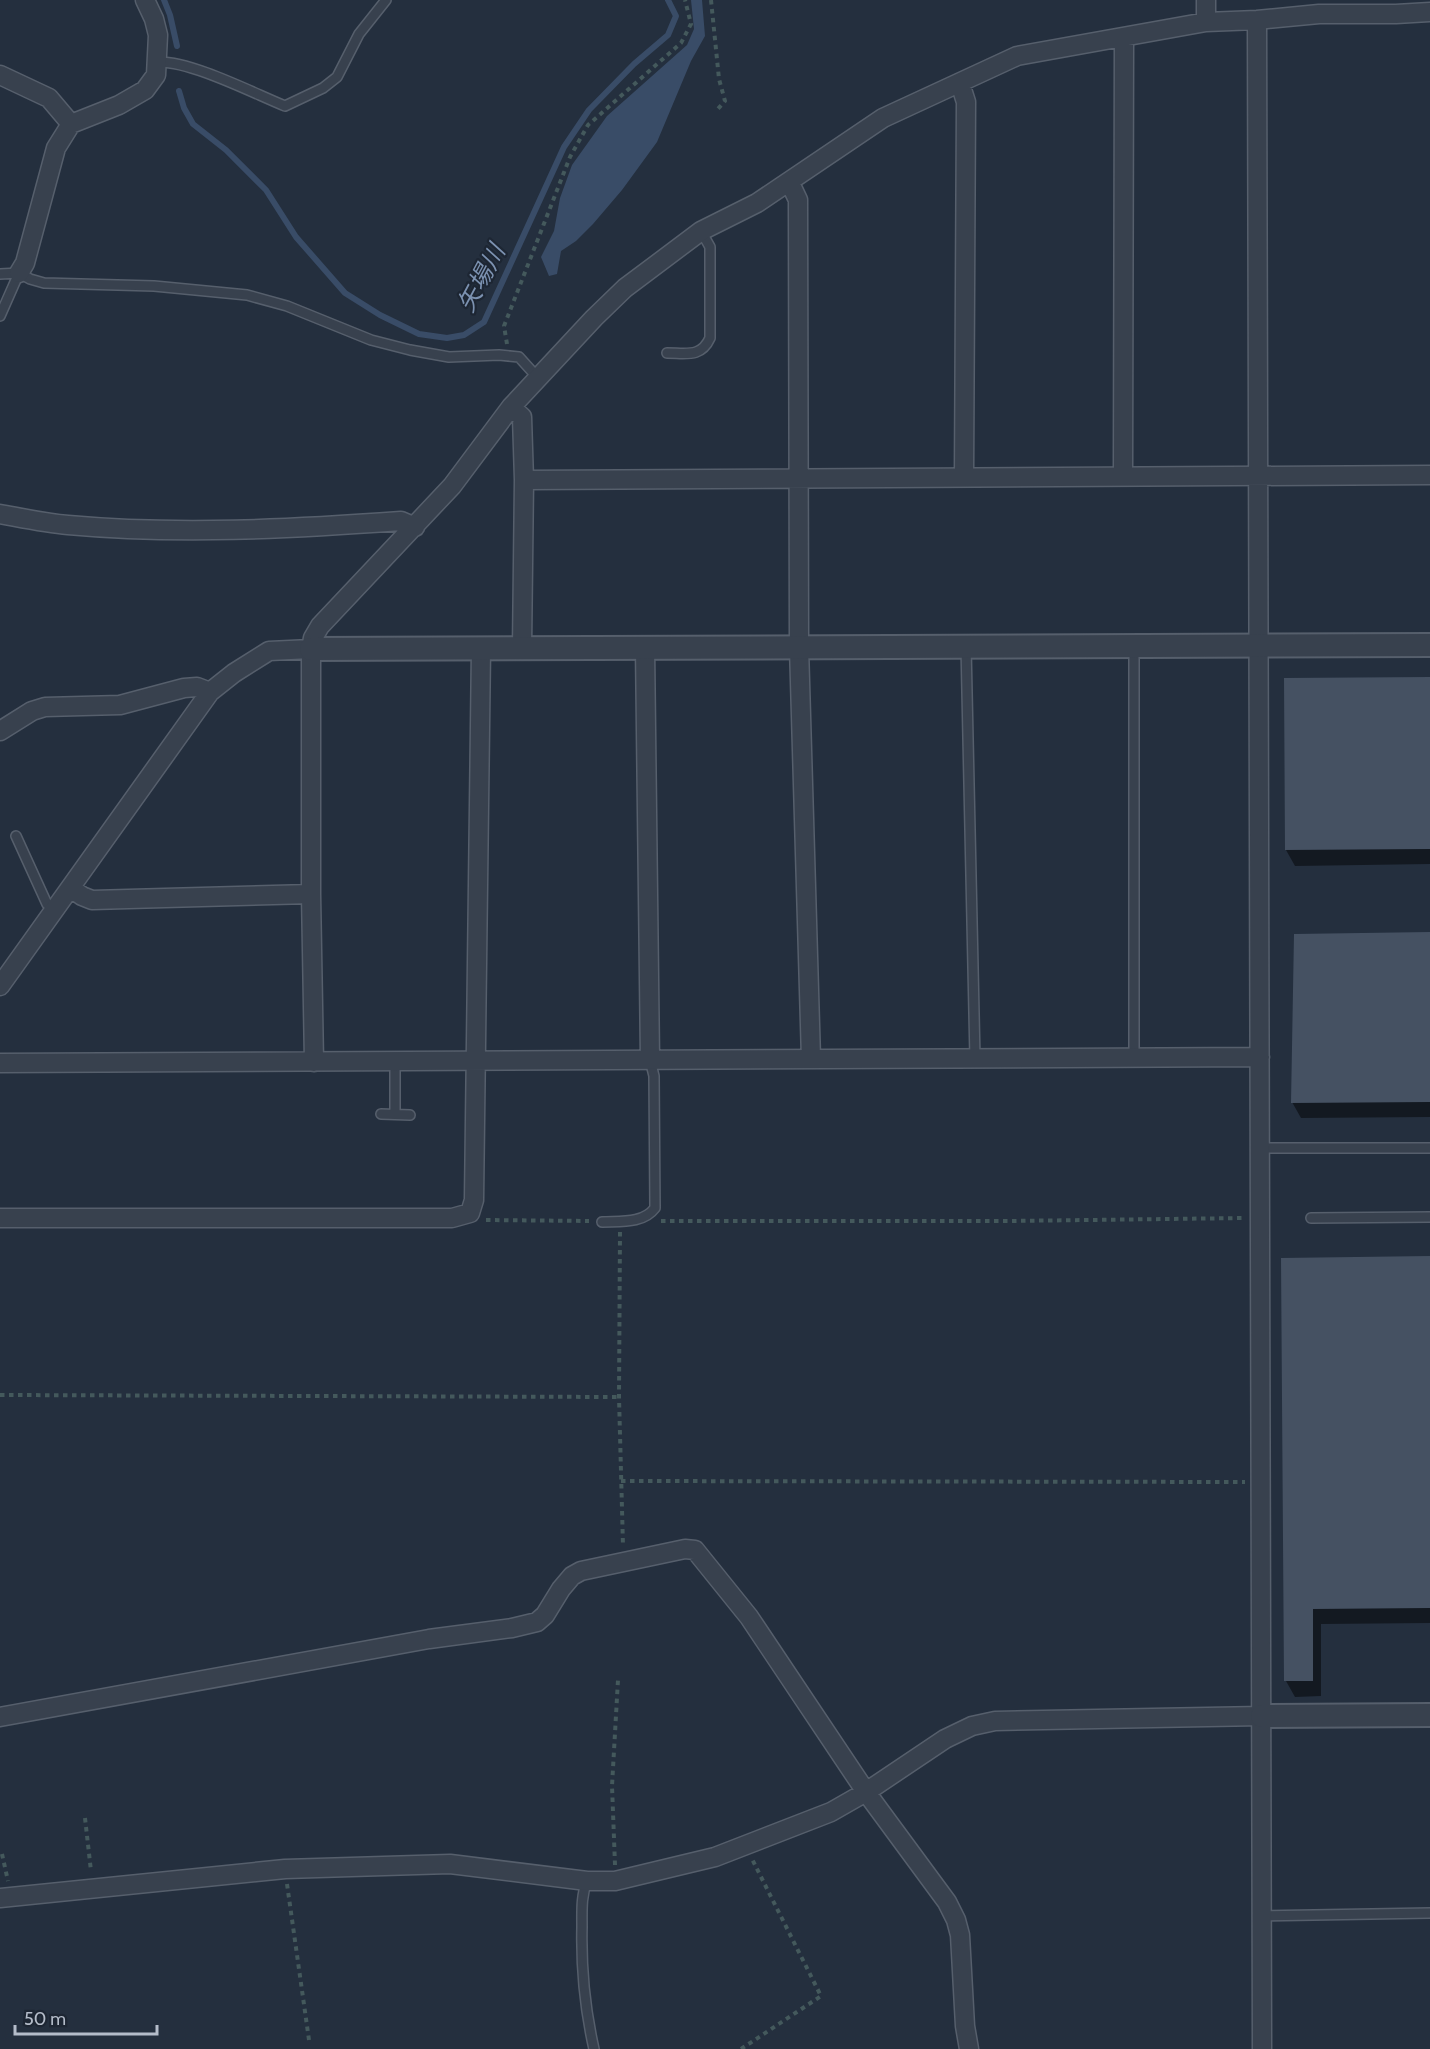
<svg xmlns="http://www.w3.org/2000/svg" width="1430" height="2049" font-family="Cabin,'Noto Sans JP',sans-serif">
  <style>
    .water { fill: #394c67 }
    .shadow { fill: #0007 }
    .lines { fill: none; stroke-linecap: round; stroke-linejoin: round }
    .stream { stroke: #394c67; stroke-width: 6 }
    .building { fill: #455162 }
    .service-casing { stroke: #565f6c; stroke-width: 12 }
    .minor-casing { stroke: #565f6c; stroke-width: 21 }
    .tertiary-casing { stroke: #565f6c; stroke-width: 26 }
    .path { stroke: #44595c; stroke-width: 4; stroke-dasharray: 4.5 4.5; stroke-linecap: butt }
    .service { stroke: #38414e; stroke-width: 9 }
    .minor { stroke: #38414e; stroke-width: 18 }
    .tertiary { stroke: #38414e; stroke-width: 22 }
    .labels { text-anchor: middle; dominant-baseline: central; stroke-width: 4.5; stroke-linejoin: round; paint-order: stroke }
    .water-label { font-size: 24px; font-style: italic; fill: #7c92b1; stroke: #1d2633 }
  </style>
  <rect width="100%" height="100%" fill="#242f3e"/>
  <path class="water" d="M691 0H702L705 36 691 61 657 142 622 190 593 224 576 241 561 251 557 274 549 276 541 257 554 231 560 198 572 165 607 116 687 45 694 29Z"/>
  <path class="shadow" d="M1430 678V864L1295 866 1286 850Z
    M1430 934V1117L1301 1118 1292 1102Z
    M1430 1258V1623L1321 1624V1696L1295 1697 1286 1681 1282 1260Z"/>
  <g class="lines">
    <path class="stream" d="M164 0 170 15 177 46
      M179 91 184 108 193 124 226 150 266 190 296 237 345 293 380 315 419 334 447 338 464 335 484 322 564 147 589 110 634 64 668 35 676 16 668 0"/>
  </g>
  <path class="building" d="M1430 677V849L1285 850 1284 678Z
    M1430 932V1102L1291 1103 1294 934Z
    M1430 1256V1608L1313 1609V1681H1284L1281 1258Z"/>
  <g class="lines">
    <g class="service-casing">
      <path id="service" d="M158 62C191 61 253 93 285 106L323 88 337 77 359 34 386 0
        M0 274 19 273 30 279 44 283 154 286 247 295 287 306 371 340 410 350 449 357 499 355 519 357 538 378
        M0 316 19 273
        M667 353C686 353 701 358 710 338V247L701 231
        M966 646 975 1059
        M16 836 47 904 55 910
        M1134 1058V646
        M395 1061V1114
        M381 1114 410 1115
        M1260 1148H1430
        M1311 1218 1430 1217
        M602 1222C620 1221 643 1224 655 1208L654 1076 650 1060
        M587 1881C581 1896 582 1911 582 1927 581 1968 585 2009 594 2049
        M1262 1916 1430 1913"/>
    </g>
    <g class="minor-casing">
      <path id="minor" d="M1257 20 1262 2049
        M1206 22V0
        M0 75 49 98 71 124
        M960 83 966 102 964 477
        M790 183 798 200 799 647 811 1059
        M19 273 25 263 56 148 71 124 119 105 145 90 156 75 158 35 154 19 145 0
        M511 407 522 417 524 480 522 648
        M1123 476 1124 38
        M524 480 1430 475
        M0 514C22 518 45 523 68 525 178 535 290 529 401 521L415 527
        M645 647 650 1060
        M0 731 32 711 45 707 120 705 184 688 197 687 210 692
        M71 888 82 896 92 900 311 894 314 1062
        M311 894V649L313 638 320 626 452 486 511 407 594 318 625 288 701 231 757 203 883 118 1017 56 1206 22 1257 20 1319 14H1396L1430 12
        M0 986 210 692 234 673 269 651 311 649
        M0 1063 1260 1057
        M0 1218H452L470 1213 474 1200 481 648
        M0 1717 429 1639 512 1628 537 1622 545 1615 561 1589 572 1576 581 1571 685 1549 695 1550 749 1617 866 1792 947 1902 956 1920 960 1935 965 2026 969 2049
        M0 1898 285 1869 450 1864 587 1881H615L715 1857 831 1812 866 1792 945 1739 972 1726 995 1721 1262 1716"/>
    </g>
    <g class="tertiary-casing">
      <path id="tertiary" d="M311 649 1430 645
        M1262 1716 1430 1715"/>
    </g>
    <path class="path" d="M711 0 719 79 725 101 716 111
      M507 344 504 326 570 157 588 125 681 43 691 24 685 0
      M486 1220 589 1221
      M661 1221H1009L1245 1218
      M620 1232 619 1397 623 1546
      M0 1395 619 1397
      M621 1481 1245 1482
      M85 1818 91 1871
      M2 1854 8 1881
      M615 1865 612 1786 618 1680
      M287 1884 309 2040
      M741 2049 821 1996 752 1859"/>
    <use href="#service" class="service"/>
    <use href="#minor" class="minor"/>
    <use href="#tertiary" class="tertiary"/>
  </g>
  <g class="labels">
    <g class="water-label">
      <text transform="translate(481 278) rotate(-62)">矢場川</text>
    </g>
  </g>
  <path d="M15 2025v9h142v-9" fill="none" stroke="#b4bcc9" stroke-width="3"/>
  <text x="24" y="2025" font-size="18" fill="#b4bcc9" stroke="#1d2633" stroke-width="4.5" paint-order="stroke">50 m</text>
</svg>
